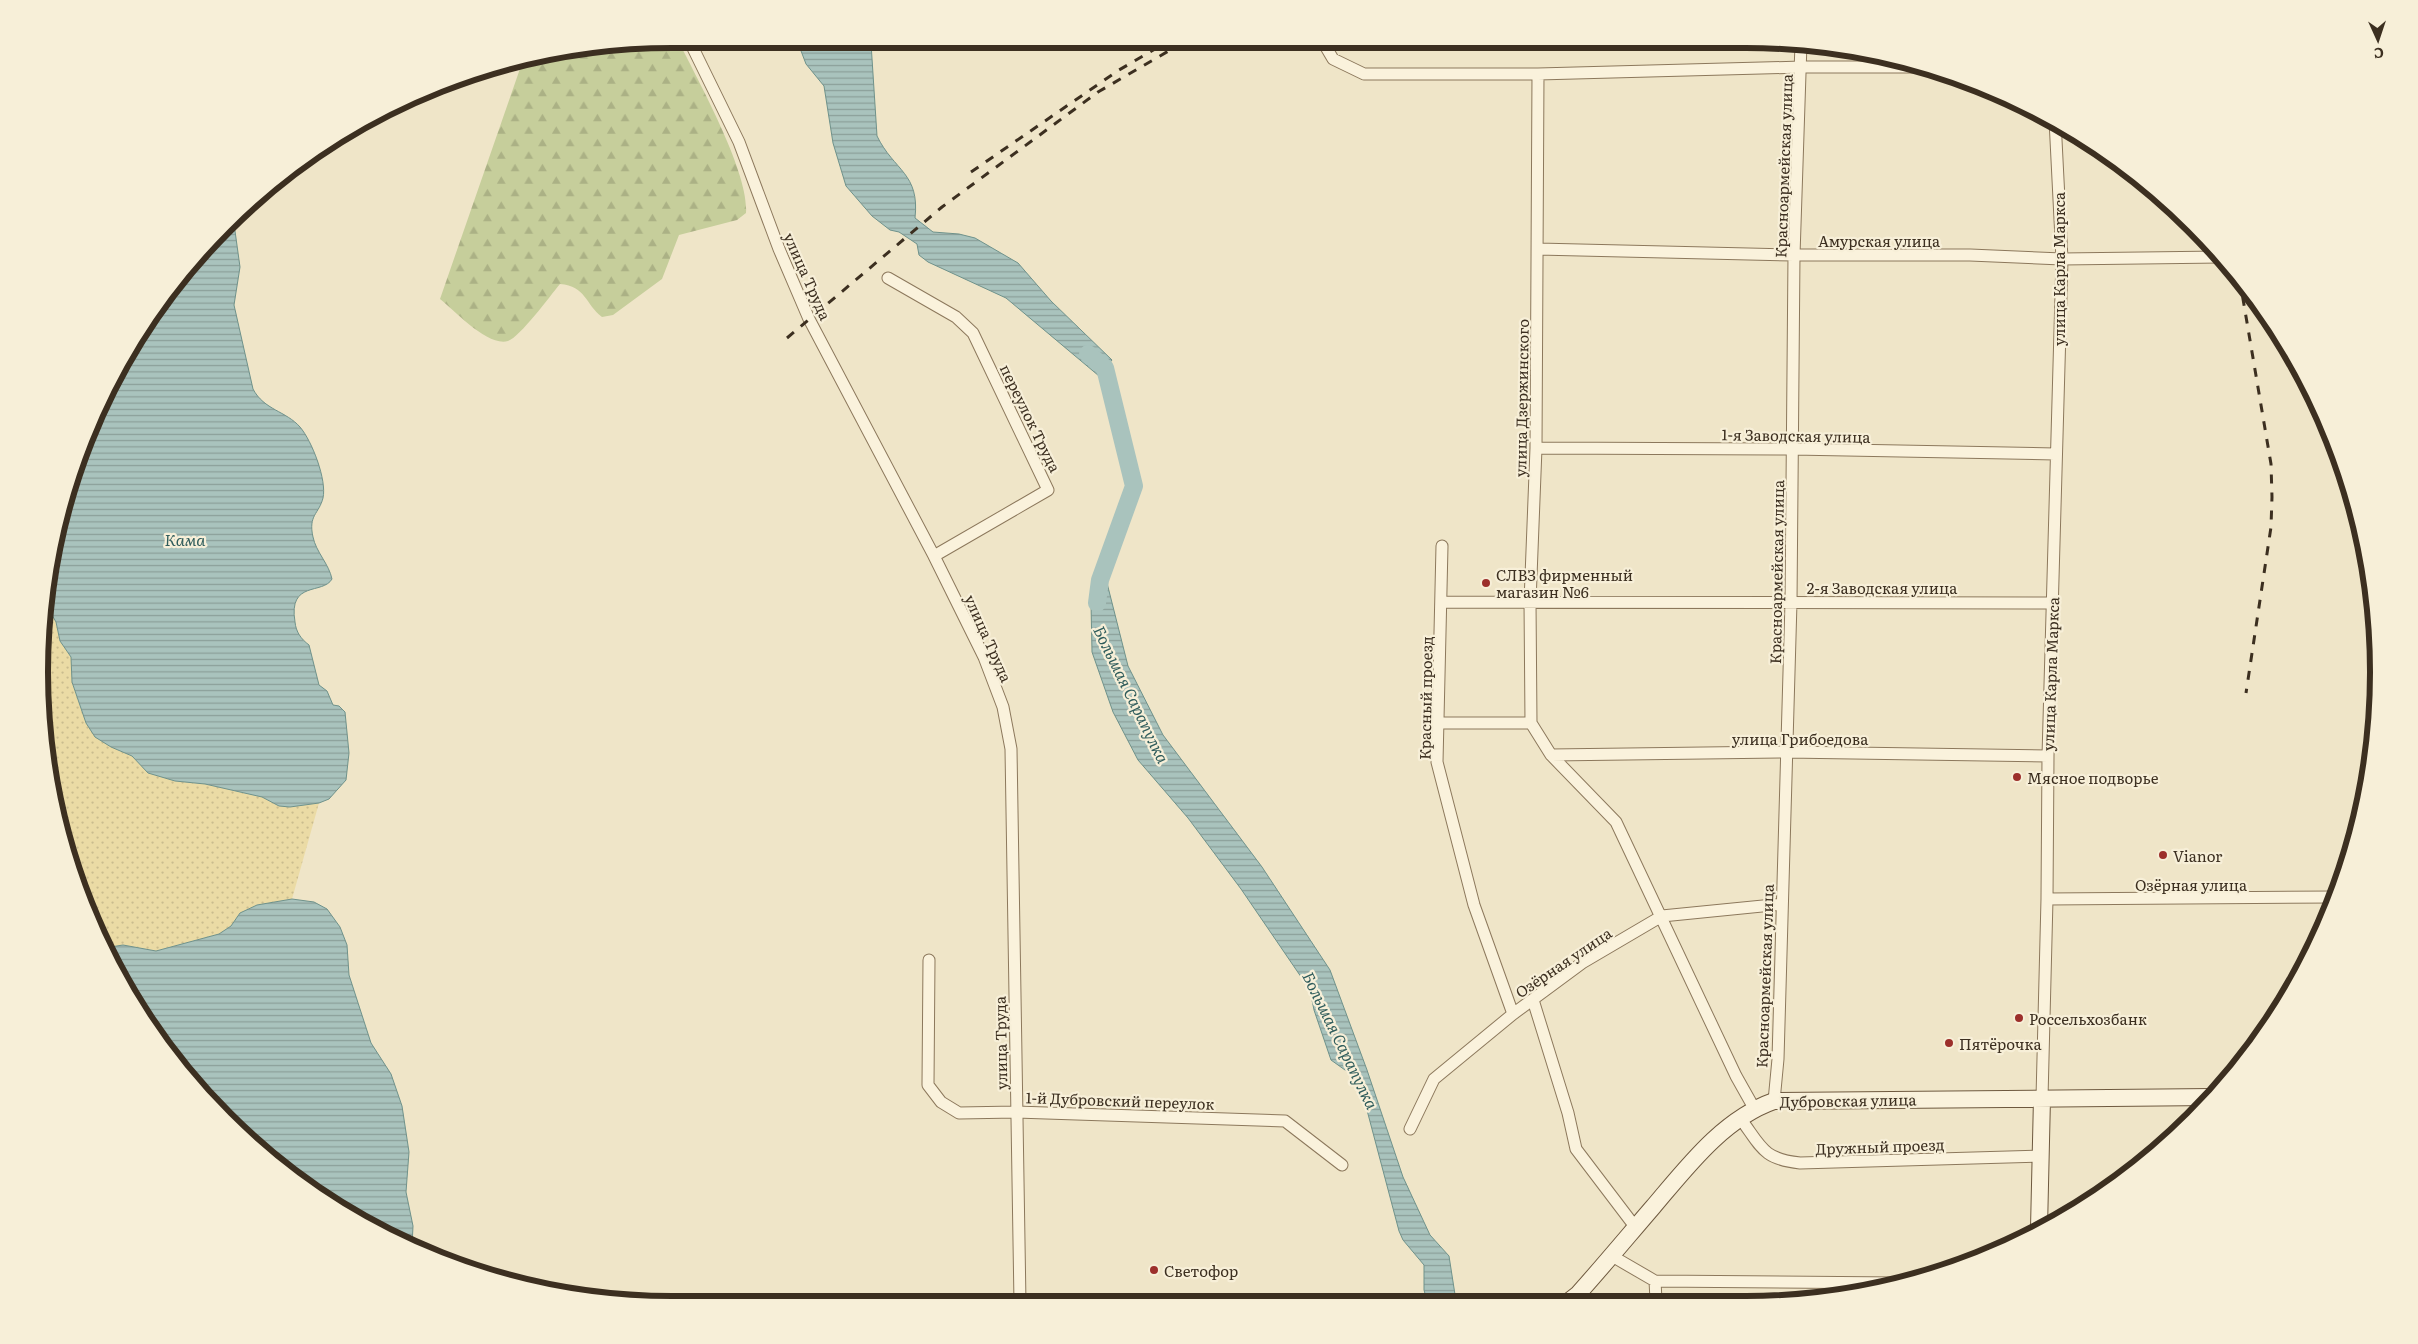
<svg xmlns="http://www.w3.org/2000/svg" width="2418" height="1344" font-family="Literata,serif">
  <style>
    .forest { fill: url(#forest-firs) }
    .sand { fill: url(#sand-dots) }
    .water { fill: url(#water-rules); stroke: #6f928b }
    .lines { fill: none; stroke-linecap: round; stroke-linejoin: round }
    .river { stroke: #a9c3bd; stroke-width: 18 }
    .minor-casing { stroke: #8c785c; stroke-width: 13 }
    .secondary-casing { stroke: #6e593f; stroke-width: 18 }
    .minor { stroke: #faf2dc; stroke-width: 11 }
    .secondary { stroke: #faf2dc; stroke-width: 16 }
    .rail { stroke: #3c2f20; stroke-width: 3; stroke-dasharray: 9 9; stroke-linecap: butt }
    .poi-dot { fill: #9c2f2b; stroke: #f7efd8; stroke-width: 2 }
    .labels { text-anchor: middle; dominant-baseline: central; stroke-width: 4.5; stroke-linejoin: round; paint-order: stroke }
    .street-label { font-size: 15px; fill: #3c2f20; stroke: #f7efd8 }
    .poi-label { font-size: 15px; fill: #3c2f20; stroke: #f7efd8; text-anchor: start }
    .water-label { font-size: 16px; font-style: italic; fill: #2f5c5b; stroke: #f7efd8 }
    .rim { fill: none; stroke: #3c2f20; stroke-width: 6 }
  </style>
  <defs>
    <pattern id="forest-firs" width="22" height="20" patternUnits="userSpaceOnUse" patternTransform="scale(1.25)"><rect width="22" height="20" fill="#c6ce9b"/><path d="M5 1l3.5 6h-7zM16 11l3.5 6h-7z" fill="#abb185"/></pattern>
    <pattern id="sand-dots" width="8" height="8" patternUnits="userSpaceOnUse" patternTransform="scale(1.25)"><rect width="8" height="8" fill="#ebdba5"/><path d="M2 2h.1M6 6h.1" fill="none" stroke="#cabc8e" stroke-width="1.8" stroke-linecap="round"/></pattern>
    <pattern id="water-rules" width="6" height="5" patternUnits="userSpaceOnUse" patternTransform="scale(1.25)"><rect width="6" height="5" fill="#a9c3bd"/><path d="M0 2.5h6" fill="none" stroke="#8b9f99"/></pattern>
  </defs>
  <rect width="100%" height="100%" fill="#efe5c8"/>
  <path class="forest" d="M589 44H680C699 83 749 172 746 213L737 220 679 235 662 279 613 315 602 317C585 304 586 286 560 284 550 296 520 337 508 341 488 347 455 311 440 299L523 60Z"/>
  <path class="sand" d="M43 612 52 615 56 622 60 641 71 657 72 682 86 723 111 747 132 756 148 773 175 781 205 784 262 797 279 806 290 807 319 803 292 899 257 905 240 913 231 926 219 934 156 951 123 945 104 948C69 878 47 793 40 715 38 681 42 645 43 612Z"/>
  <path class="water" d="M798 43H871L877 136C894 171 920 173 915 218L933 232 959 234 975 238 1018 263 1051 301 1112 360 1099 376 1006 298 928 262 919 255 917 244 899 232 890 230 872 216 846 186 833 143 824 86 806 64Z
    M230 219 235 231 240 267 234 305 253 389C264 410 286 411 300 427 312 441 327 480 323 498 319 514 308 515 313 537 316 552 329 564 332 579 323 595 288 580 295 622 296 632 301 639 309 645L319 685 327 691 333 705 339 706 345 712 349 753 346 780 329 799 319 803 290 807 279 806 262 797 205 784 175 781 148 773 132 756 111 747 95 737 86 723 72 682 71 657 60 641 56 622 52 615 43 612 44 590 60 508 104 392 146 320Z
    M1098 579 1107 583 1128 666 1163 735 1262 867 1330 970 1367 1070 1403 1177 1430 1235 1449 1256 1456 1301H1427L1424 1290V1265L1403 1240 1399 1231 1359 1080 1331 1060 1314 1010 1310 990 1241 889 1188 818 1138 760 1113 712 1092 652 1091 603Z
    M292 899 314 902 327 909 340 927 347 945 349 975 371 1043 391 1074 402 1106 409 1152 406 1192 413 1226 412 1246 355 1220 255 1148 196 1089 124 989 104 948 123 945 156 951 219 934 231 926 240 913 257 905Z"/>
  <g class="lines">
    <path class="river" d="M1088 354 1105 368 1134 486 1100 580 1097 603"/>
    <g class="minor-casing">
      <path id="minor" d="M1323 42 1333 59 1364 74H1538L1802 67H1924
        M691 44 739 142 779 249 809 319 934 556 984 657 1003 707 1011 749 1020 1303
        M1538 249 1794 255H1970L2062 259 2221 257
        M888 278 956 317 973 333 1048 490 934 556
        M1536 448 1793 449 2055 454
        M1442 546 1437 762 1474 905 1513 1014
        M1441 602 2052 603
        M1439 723H1531
        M1531 723 1530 602 1536 448 1538 74
        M1531 723 1551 755 1616 822 1736 1076 1754 1108
        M1551 755 1787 752 2048 756
        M2047 899 2336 897
        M929 960 928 1085 941 1102 959 1113 1016 1112 1285 1121 1342 1165
        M1533 1000 1568 1113 1576 1149 1636 1228
        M2042 1098 2047 899 2048 756 2062 259 2055 120
        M1774 1101 1778 1059 1791 602 1794 255 1801 43
        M1740 1118C1761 1146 1762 1159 1800 1163L2041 1156
        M1410 1129 1434 1079 1513 1014 1582 963 1662 916 1782 904
        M1612 1256 1655 1281 1901 1283
        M1655 1281 1656 1300"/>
    </g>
    <g class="secondary-casing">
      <path id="secondary" d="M2039 1228 2042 1098
        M1569 1301 1578 1294C1604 1265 1628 1236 1653 1207 1687 1167 1723 1119 1774 1101L2212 1097"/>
    </g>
    <use href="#minor" class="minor"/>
    <use href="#secondary" class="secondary"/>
    <path class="rail" d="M971 172 1119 70 1167 42
      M2241 279 2242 293 2271 464 2272 497 2271 527 2246 693
      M787 338 942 207 1098 92 1184 42"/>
  </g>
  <g class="poi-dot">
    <circle cx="1486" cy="583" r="5"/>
    <circle cx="2017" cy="777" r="5"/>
    <circle cx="2163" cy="855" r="5"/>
    <circle cx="2019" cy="1018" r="5"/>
    <circle cx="1949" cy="1043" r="5"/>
    <circle cx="1154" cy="1270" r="5"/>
  </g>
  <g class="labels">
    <g class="street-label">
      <text transform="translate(1783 166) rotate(-88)">Красноармейская улица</text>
      <text x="1879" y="240">Амурская улица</text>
      <text transform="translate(2058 269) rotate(-90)">улица Карла Маркса</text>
      <text transform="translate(808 276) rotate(66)">улица Труда</text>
      <text transform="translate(1521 398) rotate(-89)">улица Дзержинского</text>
      <text transform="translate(1031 418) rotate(64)">переулок Труда</text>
      <text transform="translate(1796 435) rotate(1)">1-я Заводская улица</text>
      <text transform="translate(1776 572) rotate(-89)">Красноармейская улица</text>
      <text x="1882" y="587">2-я Заводская улица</text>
      <text transform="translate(989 638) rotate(66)">улица Труда</text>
      <text transform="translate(2050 674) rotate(-88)">улица Карла Маркса</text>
      <text transform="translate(1425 698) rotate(-89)">Красный проезд</text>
      <text x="1800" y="738">улица Грибоедова</text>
      <text x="2191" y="884">Озёрная улица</text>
      <text transform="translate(1563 962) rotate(-34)">Озёрная улица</text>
      <text transform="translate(1764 976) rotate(-88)">Красноармейская улица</text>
      <text transform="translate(1000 1043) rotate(-91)">улица Труда</text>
      <text transform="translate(1120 1100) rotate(2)">1-й Дубровский переулок</text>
      <text transform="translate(1848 1100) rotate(-1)">Дубровская улица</text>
      <text transform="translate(1880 1146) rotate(-2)">Дружный проезд</text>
    </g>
    <g class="poi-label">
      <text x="1496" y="574">СЛВЗ фирменный<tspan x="1496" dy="17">магазин №6</tspan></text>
      <text x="2027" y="777">Мясное подворье</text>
      <text x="2173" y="855">Vianor</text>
      <text x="2029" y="1018">Россельхозбанк</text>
      <text x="1959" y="1043">Пятёрочка</text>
      <text x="1164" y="1270">Светофор</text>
    </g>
    <g class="water-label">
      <text x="185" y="539">Кама</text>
      <text transform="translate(1132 694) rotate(64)">Большая Сарапулка</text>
      <text transform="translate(1341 1040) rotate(64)">Большая Сарапулка</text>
    </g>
  </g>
  <path d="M0 0H2418V1344H0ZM672 48H1746A624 624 0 0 1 2370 672V672A624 624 0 0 1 1746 1296H672A624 624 0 0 1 48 672V672A624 624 0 0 1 672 48Z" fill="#f7efd8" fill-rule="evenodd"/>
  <path class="rim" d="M672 48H1746A624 624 0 0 1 2370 672V672A624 624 0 0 1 1746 1296H672A624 624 0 0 1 48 672V672A624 624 0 0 1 672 48Z"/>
  <g transform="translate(2378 40) rotate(177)" stroke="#f7efd8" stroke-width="4" paint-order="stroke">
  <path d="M0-4L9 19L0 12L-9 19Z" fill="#3c2f20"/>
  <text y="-8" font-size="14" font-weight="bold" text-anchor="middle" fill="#3c2f20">С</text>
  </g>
</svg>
